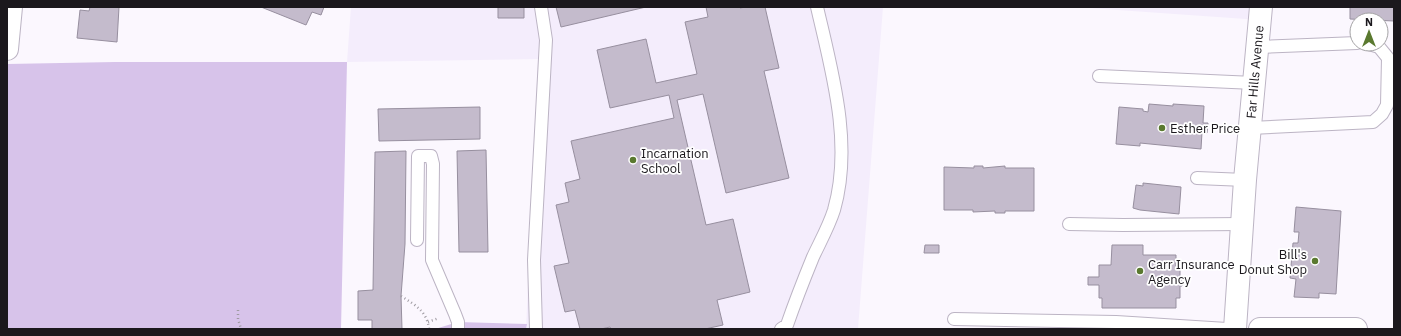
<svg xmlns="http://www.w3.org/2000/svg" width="1401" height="336" font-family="'IBM Plex Sans',sans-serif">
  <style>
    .built { fill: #f4edfc }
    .green { fill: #d7c3ea }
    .building { fill: #c4bbcc; stroke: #978f9f }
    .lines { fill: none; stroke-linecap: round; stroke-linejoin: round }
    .lane-casing { stroke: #bcb4c4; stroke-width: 14 }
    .street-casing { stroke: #bcb4c4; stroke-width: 24 }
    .primary-casing { stroke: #bcb4c4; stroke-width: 24 }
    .path { stroke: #9f9ba2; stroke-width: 2.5; stroke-dasharray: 1 3; stroke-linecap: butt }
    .lane { stroke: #fff; stroke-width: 12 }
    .street { stroke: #fff; stroke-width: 22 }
    .primary { stroke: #fff; stroke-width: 22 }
    .poi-dot { fill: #5a792f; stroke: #fff; stroke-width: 1.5 }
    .labels { text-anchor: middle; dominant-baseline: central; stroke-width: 3.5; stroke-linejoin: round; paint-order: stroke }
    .street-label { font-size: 13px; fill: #1b181d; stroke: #fff }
    .poi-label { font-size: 13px; fill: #1b181d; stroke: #fff; text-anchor: start }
  </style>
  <rect width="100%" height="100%" fill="#fbf7fe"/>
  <path class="built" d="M351 7H883L858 329H526L538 59 347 62Z
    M1075 7H1261L1260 20Z"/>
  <path class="green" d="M115 62H347L341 329H7V64Z
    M458 322 527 324 526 329H425H435Z"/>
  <path class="building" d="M90 7H119L117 42 77 38 80 10 89 11Z
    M261 7H324L321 15 312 12 306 25Z
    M498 7H524V18H498Z
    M556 7H646L561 27Z
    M706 7H740V8L746 7H765L779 68 764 71 789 178 726 193 703 94 677 100 706 225 733 219 750 292 717 300 723 325 705 329H611L610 327 601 329H580L575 310 565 312 554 266 569 263 556 205 569 202 565 183 580 179 571 141 674 118 669 95 610 108 597 50 646 39 656 83 697 74 685 22 708 17Z
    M1350 7H1394V21L1350 19Z
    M1149 104 1173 106V104L1204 106 1203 123H1208L1207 133 1202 132 1201 149 1140 143V146L1116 144 1119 107 1143 109V111L1148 112Z
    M480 107V139L379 141 378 109Z
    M486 150 488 252H459L457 151Z
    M406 151 405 244 401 296 402 329H372V320H358V291L373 290 375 152Z
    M974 166H983V168L1005 166V168H1034V211H1005V213H995V211L973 212V210H944V167L974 168Z
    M1143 183 1181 187 1179 214 1140 210 1133 208 1136 185 1143 186Z
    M1296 207 1341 211 1336 294 1319 293V298L1294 297 1296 279 1290 278 1293 243H1298L1299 232H1294Z
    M925 245H939V253H924Z
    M1112 245H1143V255H1176V266H1180V278H1182V286H1180V298H1176V308H1102V298H1099V285H1088V277H1099V265H1111Z"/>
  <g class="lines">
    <g class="lane-casing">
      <path id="lane" d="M1257 47 1357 43
        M1099 76 1254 83
        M1250 128 1373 122 1382 114 1387 105 1388 58 1379 47 1369 44
        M1197 178 1245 180
        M1069 224 1123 225 1242 224
        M417 240 418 156H431L433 164 432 260 455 314 458 322V329
        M954 319 1116 322 1227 329
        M536 329 534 260 546 40 541 7
        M781 329 787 325C795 302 804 279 813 257 820 242 829 226 834 210 853 144 832 72 817 7"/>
    </g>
    <g class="street-casing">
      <path id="street" d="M7 49 11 7
        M1260 329H1356"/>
    </g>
    <g class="primary-casing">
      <path id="primary" d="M1235 329 1245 180 1261 7"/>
    </g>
    <path class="path" d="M401 296C415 305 427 311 429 329
      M238 310V319L241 329
      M428 322 439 318"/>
    <use href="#lane" class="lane"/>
    <use href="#street" class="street"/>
    <use href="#primary" class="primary"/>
  </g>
  <g class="poi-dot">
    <circle cx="1162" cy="128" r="4"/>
    <circle cx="633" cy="160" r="4"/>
    <circle cx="1315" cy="261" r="4"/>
    <circle cx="1140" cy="271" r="4"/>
  </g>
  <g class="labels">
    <g class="street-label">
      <text transform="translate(1255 72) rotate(-85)">Far Hills Avenue</text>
    </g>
    <g class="poi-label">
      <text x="1170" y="128">Esther Price</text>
      <text x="641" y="153">Incarnation<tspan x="641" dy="15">School</tspan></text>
      <text x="1307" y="254" text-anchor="end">Bill's<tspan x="1307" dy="15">Donut Shop</tspan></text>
      <text x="1148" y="264">Carr Insurance<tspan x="1148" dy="15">Agency</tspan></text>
    </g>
  </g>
  <rect width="1401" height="336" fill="none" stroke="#1b181d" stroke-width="16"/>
  <g transform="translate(1369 32)"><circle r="19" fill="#ffffff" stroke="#a4a3a5"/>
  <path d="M0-3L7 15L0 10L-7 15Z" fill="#5a792f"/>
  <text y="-6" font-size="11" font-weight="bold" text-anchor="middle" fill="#1b181d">N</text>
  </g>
</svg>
